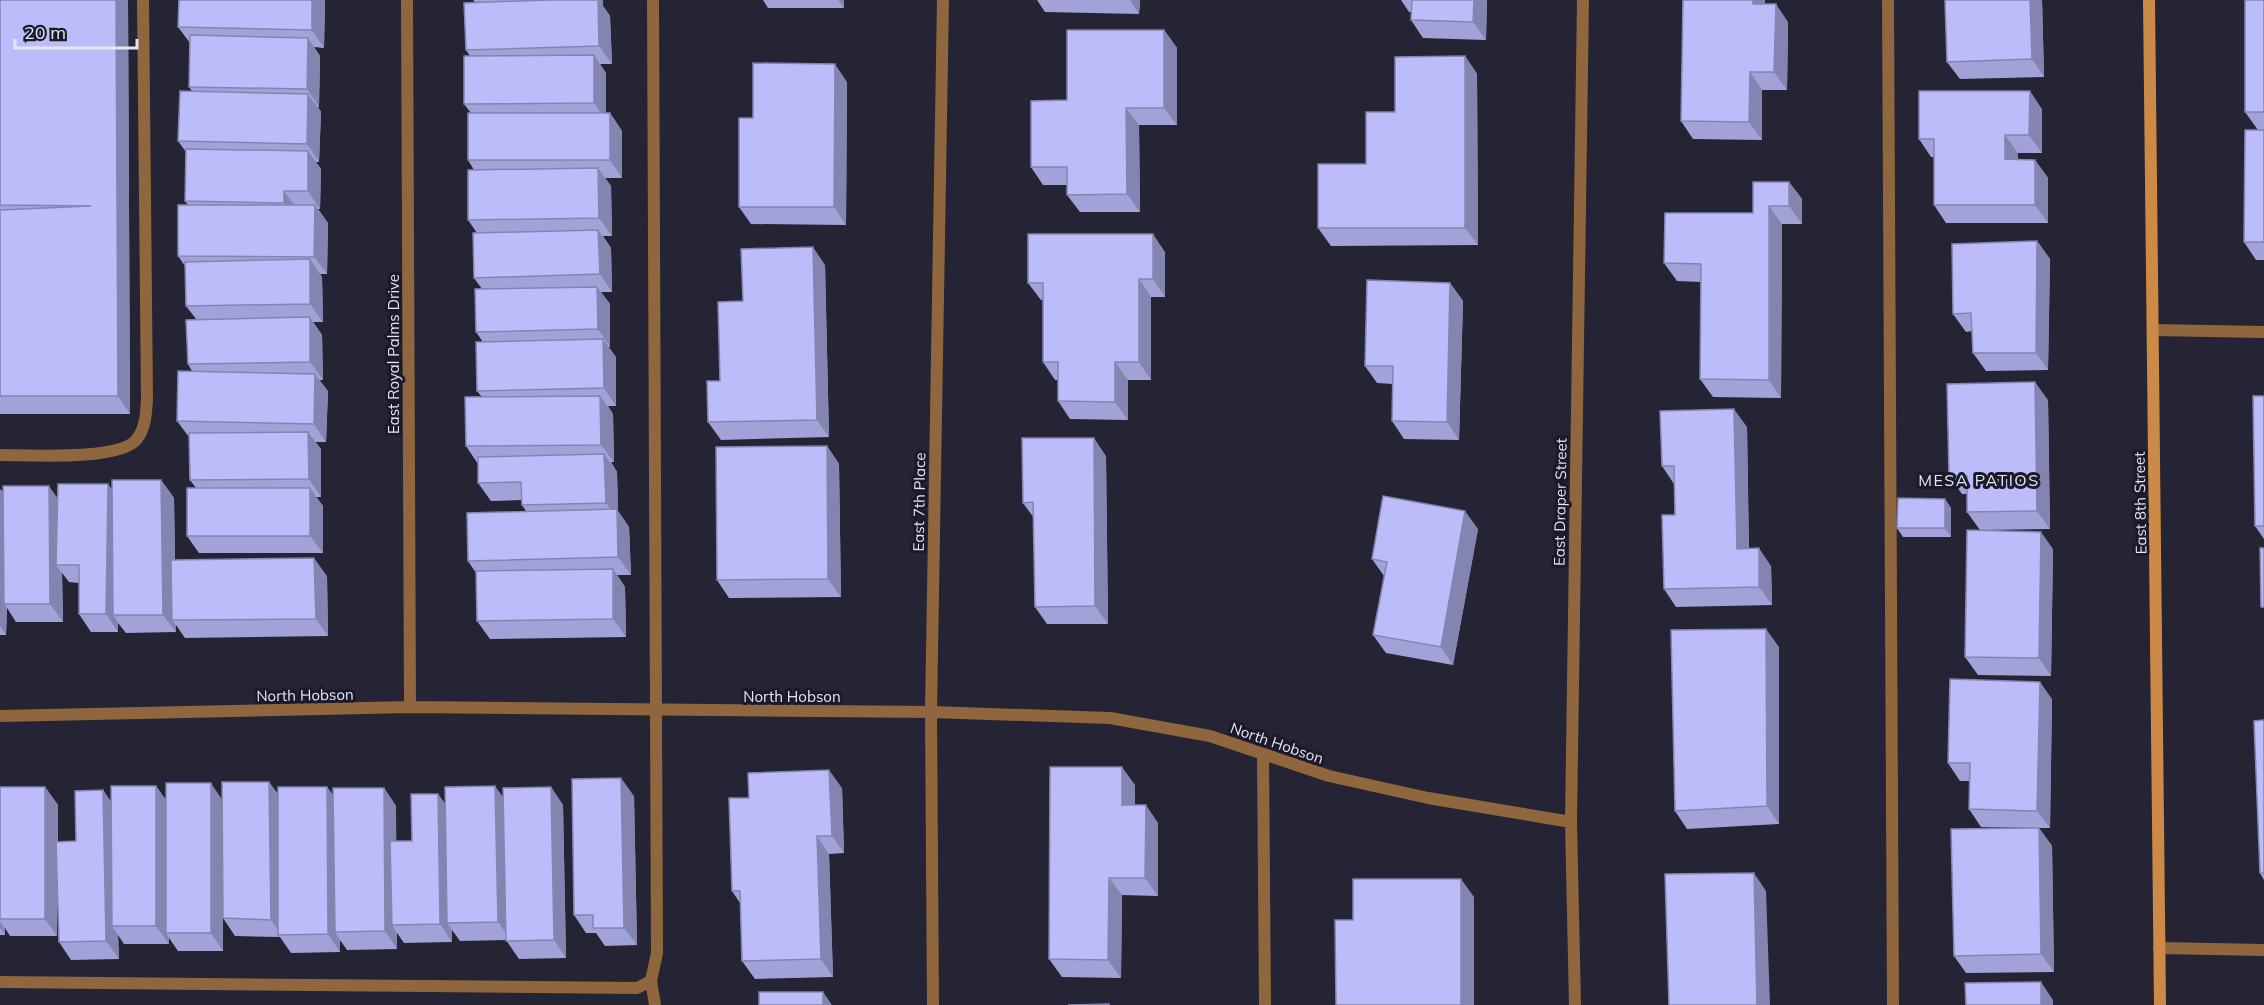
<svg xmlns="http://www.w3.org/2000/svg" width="2264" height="1005" font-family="Mulish,sans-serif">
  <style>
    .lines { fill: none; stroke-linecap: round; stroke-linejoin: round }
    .lane { stroke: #8f663e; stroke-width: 12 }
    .street { stroke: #8f663e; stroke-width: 12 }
    .secondary { stroke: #cc8a46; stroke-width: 12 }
    .wall { fill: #a3a2d8 }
    .shaded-wall { fill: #8484b0 }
    .building { fill: #bdbcfb; stroke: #8484b0; stroke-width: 1.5 }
    .labels { text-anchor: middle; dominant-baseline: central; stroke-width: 6; stroke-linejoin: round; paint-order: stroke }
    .street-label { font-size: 15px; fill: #e6e6f1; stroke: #1b1a2a }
    .neighbourhood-label { font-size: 16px; letter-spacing: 1.5px; fill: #e6e6f1; stroke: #1b1a2a }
  </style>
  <rect width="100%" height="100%" fill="#242434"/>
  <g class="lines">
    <path class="lane" d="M1888 0 1893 1005
      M0 455C28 455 121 461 137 439 146 427 146 413 147 399L143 0
      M1263 755 1265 1005
      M651 981 655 1005
      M0 982 637 988 651 981 657 953 653 0"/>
    <path class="street" d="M407 0 410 707
      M2153 330 2264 332
      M0 716 410 707 931 712 1110 718 1210 736 1329 776 1428 798 1571 822
      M2159 948 2264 950
      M933 1005 931 712 943 0
      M1575 1005 1571 822 1583 0"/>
    <path class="secondary" d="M2149 0 2160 1005"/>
  </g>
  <path class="wall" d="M0 0H128L130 414H0Z
    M179 0H325L324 48 314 47 320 56 319 107H318L321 112 319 162H316L321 169 320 209H318L328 223 327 274H320L322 277 323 322H313L322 335 323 380H319L328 391 326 442H315L321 449V497H316L323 506V553H199L187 536 196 488 190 480 189 437 177 421 192 371 188 364 196 319 186 306 185 266 178 256 188 205 185 201 186 152 178 141 192 91 189 87 190 43 178 27Z
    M473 0H603V6L610 16 612 64H600L606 73V113H610L622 131V178H605L611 186 612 236H603L611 248 612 292H601L610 304V347H608L616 357V406H608L613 414 614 462H611L617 472 618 511 629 527 631 575H617L625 587 626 637 490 639 477 621 476 573 468 561 526 511 522 505V500L491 501 478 483V464L466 446 482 397 477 391 483 342 476 332 482 289 474 278 477 233 468 220 474 170 468 160 471 113 464 104 470 56 466 50 475 2Z
    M763 0H844V8H768Z
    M1037 0H1140L1139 14 1045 12Z
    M1401 0H1487L1486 40 1423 38 1411 20V12H1409Z
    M1683 0H1765V4L1788 22 1787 90H1762V140L1693 139 1681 121Z
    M2042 0 2044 77 1960 79 1947 62Z
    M2264 0V260H2256L2244 242 2258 130 2245 112Z
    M1164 30 1177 48V125H1139L1140 212H1080L1067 195V185H1043L1031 167 1067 100Z
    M1465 56 1477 74 1478 245 1331 246 1318 228 1366 164 1395 112Z
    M847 82 846 225 751 224 739 207 753 118Z
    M2042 109V153H2018V160H2035L2048 178V223H1946L1934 205V157H1931L1919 139Z
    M1789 182 1802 199V224H1782L1781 398 1713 397 1700 379 1701 282 1677 281 1664 263 1753 213Z
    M2037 241 2050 259 2048 370 1986 371 1973 353 1972 331 1966 332 1953 314Z
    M1165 252V297H1151V380H1128V420L1070 419 1058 401V380H1055L1043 362V300H1041L1028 283Z
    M825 265 829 437 721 440 708 422 743 301Z
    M1450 283 1463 301 1459 440 1404 439 1392 421 1393 384 1377 383 1365 366Z
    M2264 396V539L2255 526Z
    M2048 400 2050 529 1980 530 1967 512V494H1962L1949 476Z
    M1747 427 1749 548 1771 566 1772 605 1676 607 1664 589 1675 515 1674 484 1662 466Z
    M827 446 839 464 841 597 729 598 717 580Z
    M1106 456 1108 624H1047L1035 607 1034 518 1023 503Z
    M161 480 174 498 175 560 327 576 328 636 185 638 176 625V632L126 633 118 623V632H91L79 614V583L69 582 62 573 63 622H16L7 608 6 635H0V489L3 492 57 498 108 484 112 490Z
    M1945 499 1951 508V537H1903L1897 528Z
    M1478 529 1453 665 1386 653 1373 635 1384 576 1372 559Z
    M2053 549 2051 676 1978 675 1965 657Z
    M1779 647V824L1687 829 1675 811Z
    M2052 699 2050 828H2039L2052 846 2054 972 1966 973 1954 956 2038 828 1981 827 1969 809 1970 781H1960L1948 763Z
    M2264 720V880L2260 873Z
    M269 782 278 794 327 787 333 795 384 788 396 806V841H412L438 794 445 804 503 797 551 787 563 805 566 958 519 959 506 940 460 941 452 930V942L404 943 397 933V949L347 950 340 940V952L291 953 280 937 235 936 223 918V951H178L169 938V944H124L118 935 119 959 71 960 59 942 57 887V936H10L5 928V935H0V787H45L58 805V842L76 841 103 790 111 802 156 786 166 800H222Z
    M1135 785V805L1158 823V896L1122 895 1121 978 1062 977 1049 959Z
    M842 788 844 853 829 854 833 977 755 979 742 961 740 903 732 891 749 798Z
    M634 796 637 945 605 946 596 933H586L574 915Z"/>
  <path class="shaded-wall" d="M116 0H128L130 414 118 396Z
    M312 0H325L324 48 312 30Z
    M598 0H603V6L610 16 612 64 599 46Z
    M838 0H844V8Z
    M1130 0H1140L1139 14Z
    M1474 0H1487L1486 40 1473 22Z
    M1753 0H1765V21L1753 4Z
    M2030 0H2042L2044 77 2032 59Z
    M1776 4 1788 22 1787 90 1774 72Z
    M1164 30 1177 48V125L1164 108Z
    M308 38 320 56 319 107 307 89Z
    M594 55 606 73V121L594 103Z
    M1465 56 1477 74 1478 245 1465 228Z
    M835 64 847 82 846 225 834 207Z
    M1750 72 1762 90V140L1749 122Z
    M2030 91 2042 109V153L2029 135Z
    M308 94 321 112 319 162 307 144Z
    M1126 108 1139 125 1140 212 1127 194Z
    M610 113 622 131V178L610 160Z
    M2005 135 2018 153 2017 177 2005 159Z
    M308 151 321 169 320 209 308 191Z
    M2035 160 2048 178V223L2035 205Z
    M598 168 611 186 612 236 599 218Z
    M1789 182 1802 199V224L1789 206Z
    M284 191 296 208V220L284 203Z
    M315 205 328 223 327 274 314 257Z
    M1769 206 1782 224 1781 398 1769 380Z
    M598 230 611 248 612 292 600 274Z
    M1153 234 1165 252V297L1153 279Z
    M2037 241 2050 259 2048 370 2036 353Z
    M813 247 825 265 829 437 817 420Z
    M310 259 322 277 323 322 310 304Z
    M1139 279 1151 297V380L1139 362Z
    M1450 283 1463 301 1459 440 1447 422Z
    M597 287 610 304V347L598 329Z
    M310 317 322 335 323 380 310 362Z
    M603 339 616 357V406L604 388Z
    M1115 362 1128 380V420L1115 402Z
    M315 374 328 391 326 442 314 424Z
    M2035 382 2048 400 2050 529 2037 511Z
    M600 396 613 414 614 462 601 445Z
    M1734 409 1747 427 1749 566 1737 549Z
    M308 432 321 449V497L309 479Z
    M1094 438 1106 456 1108 624 1095 606Z
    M827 446 839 464 841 597 828 579Z
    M604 454 617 472 618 511 629 527 631 575 618 557 617 519 606 503Z
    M161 480 174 498 176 620H172L176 625V632L163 615Z
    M108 484 120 502 113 615 118 622V632L106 614Z
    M49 486 61 503 56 565 62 573 63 622 50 604Z
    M310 488 323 506V553L310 536Z
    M0 489 8 501 4 604 7 608 6 635 0 626Z
    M1945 499 1951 508V537L1945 528Z
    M1465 511 1478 529 1453 665 1441 647Z
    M2041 532 2053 549 2051 676 2039 658Z
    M1759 548 1771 566 1772 605 1759 587Z
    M314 558 327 576 328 636 316 619Z
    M613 569 625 587 626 637 613 619Z
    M1766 629 1779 647V824L1767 806Z
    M2040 682 2052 699 2050 828 2037 811Z
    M1122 767 1135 785V823L1122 805Z
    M829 770 842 788 844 853 832 836Z
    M621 778 634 796 637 945 624 928Z
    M269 782 281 799 282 935 271 920Z
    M211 783 223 801V951L211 933Z
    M156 786 168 803 166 933 169 938V944L156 926Z
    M495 786 508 804 511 940 498 922Z
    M45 787 58 805 57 936 45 919Z
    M327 787 340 805 335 932 340 940V952L328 934Z
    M551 787 563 805 566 958 554 940Z
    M384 788 396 806 397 925H392L397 933V949L385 931Z
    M103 790 115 808 112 926 118 935 119 959 106 941Z
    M438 794 450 811 447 923 452 930V942L440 924Z
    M1146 805 1158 823V896L1145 878Z
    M2039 828 2052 846 2054 972 2041 954Z
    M817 836 829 854 833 977 821 959Z
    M1754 873 1766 891 1770 1005H1757Z
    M1109 878 1122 895 1121 978 1108 960Z
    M1461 879 1474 897V1005H1461Z
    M0 922 5 928V935L0 928Z
    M2041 982 2053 1000V1005H2041Z
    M823 992 832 1005H823Z"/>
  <path class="building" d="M0 0H116L118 396H0V210L91 206 0 205Z
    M179 0H312V30L178 27Z
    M548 0H598L599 46 466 50 464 3Z
    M1412 0H1474L1473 22 1411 20Z
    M1683 0H1753V4H1776L1774 72H1750L1749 122 1681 121Z
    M1945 0H2030L2032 59 1947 62Z
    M2245 0H2264V112H2245Z
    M1067 30H1164V108H1126L1127 194 1067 195V167H1031V101L1067 100Z
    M190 35 308 38 307 89 189 87Z
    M594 55V103L464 104V56Z
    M1465 56V228H1318V164H1366V112H1395V57Z
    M753 63 835 64 834 207H739V118H753Z
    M180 91 308 94 307 144 178 141Z
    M1919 91H2030L2029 135H2005V159L2035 160V205H1934V139H1919Z
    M468 113H610V160H468Z
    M2245 130H2264V242H2244Z
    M186 149 308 151V191H284V203L185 201Z
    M598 168 599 218 468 220V170Z
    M1753 182H1789V206H1769V380L1700 379 1701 264 1664 263 1665 213H1753Z
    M178 205H315L314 257 178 256Z
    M598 230 600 274 474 278 473 233Z
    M1028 234H1153V279H1139V362H1115V402L1058 401V362H1043V283H1028Z
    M2037 241 2036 353H1973L1971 313 1953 314 1952 244Z
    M813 247 817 420 708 422 707 381H720L718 302 743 301 741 249Z
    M310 259V304L186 306 185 262Z
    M1367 280 1450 283 1447 422 1392 421 1393 366H1365Z
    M597 287 598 329 476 332 475 289Z
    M310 317V362L188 364 186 320Z
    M603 339 604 388 477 391 476 342Z
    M178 371 315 374 314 424 177 421Z
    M2035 382 2037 511 1967 512V476H1949L1947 384Z
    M600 396 601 445 466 446 465 397Z
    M2253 396H2264V526H2255Z
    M1734 409 1737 549 1759 548V587L1664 589 1662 515H1675L1674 466H1662L1660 411Z
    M308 432 309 479 190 480 189 433Z
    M1022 438H1094L1095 606 1035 607 1033 502 1023 503Z
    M827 446 828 579 717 580 716 447Z
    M604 454 606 503 522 505 521 482 478 483V457Z
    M112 480H161L163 615H113Z
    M58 484H108L106 614H79V565H56Z
    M3 486H49L50 604H4Z
    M187 488H310V536H187Z
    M1383 496 1465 511 1441 647 1373 635 1387 562 1372 559Z
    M1898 498 1945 499V528H1897Z
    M617 509 618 557 468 561 467 513Z
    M1967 530 2041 532 2039 658 1965 657Z
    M2260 548H2264V607H2261Z
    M314 558 316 619 172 620 171 560Z
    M613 569V619L477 621 476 571Z
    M1766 629 1767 806 1675 811 1671 630Z
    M1950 679 2040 682 2037 811 1969 809 1970 763H1948Z
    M2264 720V873H2260L2254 721Z
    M1050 767H1122V805H1146L1145 878H1109L1108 960 1049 959Z
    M829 770 832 836H817L821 959 742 961 740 891H732L729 798H749L748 773Z
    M621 778 624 928H593V915H574L572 779Z
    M222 782H269L271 920 223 918Z
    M166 783H211V933H166Z
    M111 786H156V926H112Z
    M495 786 498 922 447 923 445 787Z
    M0 787H45V919H0Z
    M278 787H327L328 934 278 935Z
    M551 787 554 940 506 941 503 788Z
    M333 788H384L385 931 335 932Z
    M103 790 106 941 59 942 56 842 76 841 75 791Z
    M411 794H438L440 924 392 925 390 841H412Z
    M2039 828 2041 954 1954 956 1951 829Z
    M1754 873 1757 1005H1669L1665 874Z
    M1353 879H1461V1005H1336L1335 920H1353Z
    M2041 982V1005H1966L1965 983Z
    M759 992H823V1005H759Z
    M1109 1004V1005H1068Z"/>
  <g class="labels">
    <g class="street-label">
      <text transform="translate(393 354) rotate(-90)">East Royal Palms Drive</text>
      <text transform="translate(919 502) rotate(-89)">East 7th Place</text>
      <text transform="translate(1560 502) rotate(-89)">East Draper Street</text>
      <text transform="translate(2140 503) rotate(-91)">East 8th Street</text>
      <text transform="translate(305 695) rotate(-1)">North Hobson</text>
      <text x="792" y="696">North Hobson</text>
      <text transform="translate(1277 743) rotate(19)">North Hobson</text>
    </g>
    <g class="neighbourhood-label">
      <text x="1979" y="480">MESA PATIOS</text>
    </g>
  </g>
  <path d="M15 39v9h122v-9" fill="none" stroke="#e6e6f1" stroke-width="3"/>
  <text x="24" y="39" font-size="18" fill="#e6e6f1" stroke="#1b1a2a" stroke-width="4.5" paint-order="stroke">20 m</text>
</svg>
